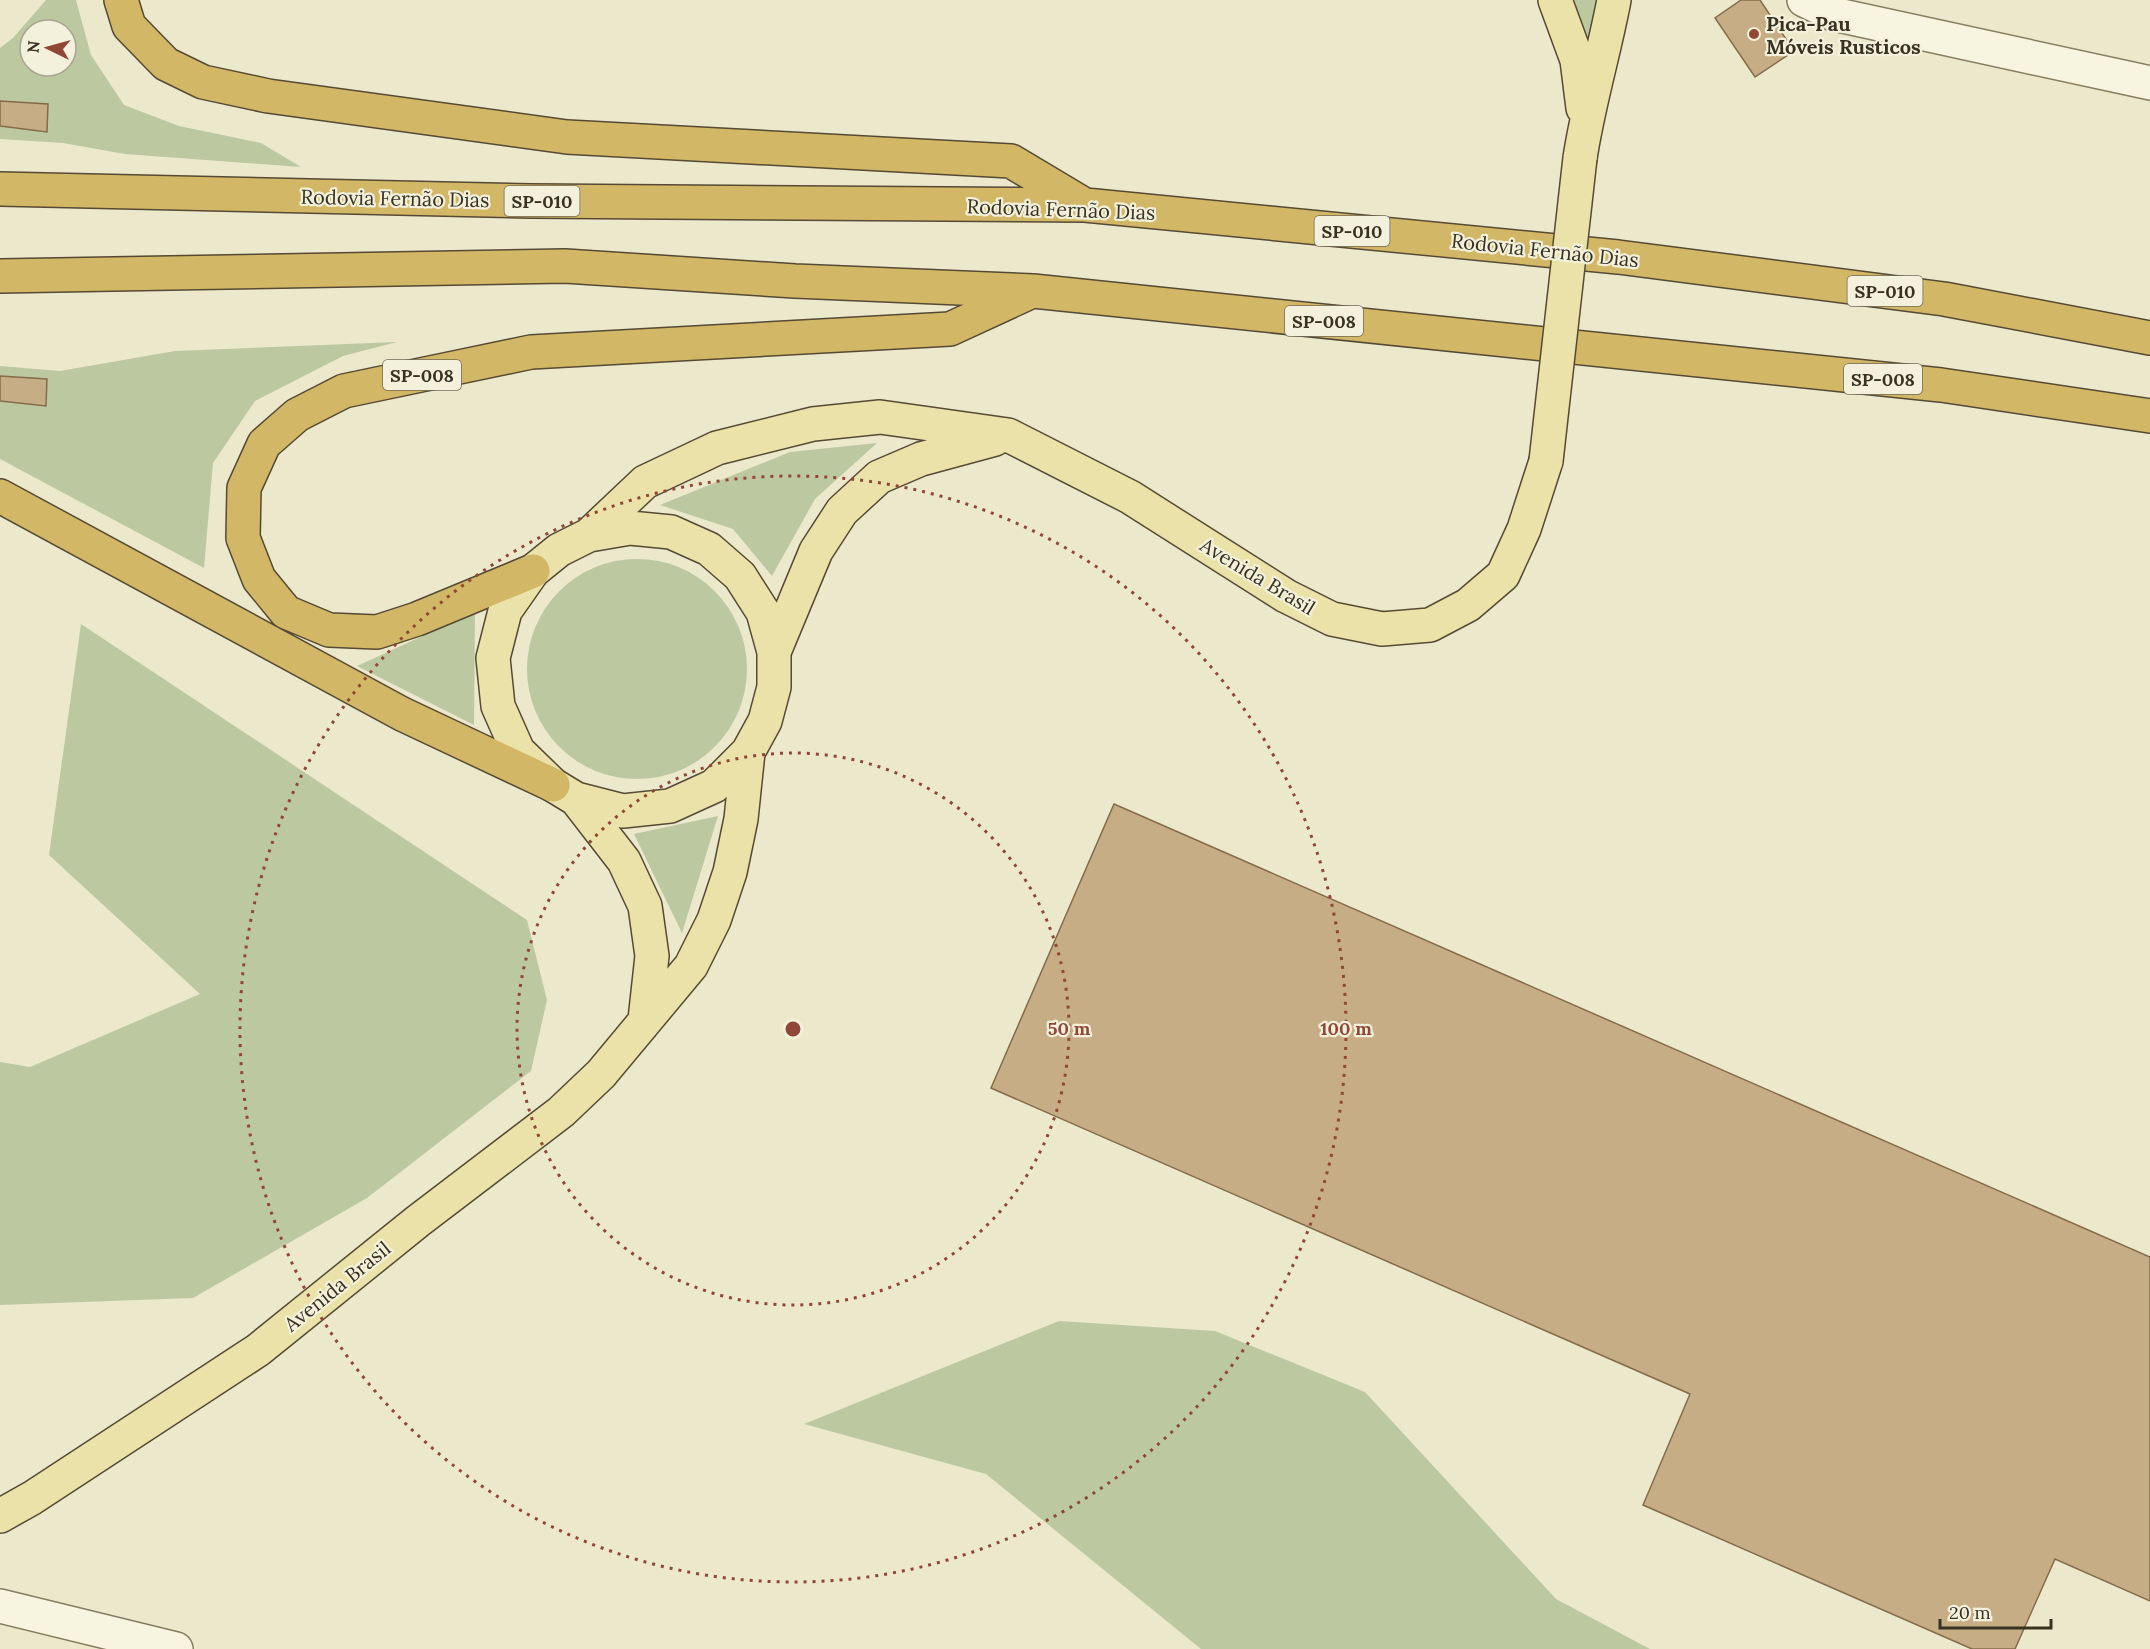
<svg xmlns="http://www.w3.org/2000/svg" width="2150" height="1649" font-family="Lora,serif">
  <style>
    .green { fill: #bcc9a0; fill-rule: evenodd }
    .building { fill: #c6ad85; stroke: #846c49; stroke-width: 1.5 }
    .lines { fill: none; stroke-linecap: round; stroke-linejoin: round }
    .minor-casing { stroke: #877d61; stroke-width: 36 }
    .major-casing { stroke: #564a34; stroke-width: 36 }
    .highway-casing { stroke: #564a34; stroke-width: 36 }
    .minor { stroke: #f7f4df; stroke-width: 33 }
    .major { stroke: #eae2a8; stroke-width: 33 }
    .highway { stroke: #d1b766; stroke-width: 33 }
    .major-bridge-casing { stroke: #564a34; stroke-width: 36; stroke-linecap: butt }
    .major-bridge { stroke: #eae2a8; stroke-width: 33 }
    .ring { fill: none; stroke: #914736; stroke-width: 3; stroke-dasharray: 3 6 }
    .poi-dot { fill: #914736; stroke: #f3f1db; stroke-width: 2 }
    .labels { text-anchor: middle; dominant-baseline: central; stroke-width: 4.5; stroke-linejoin: round; paint-order: stroke }
    .shield { fill: #f3f1db; stroke: #716b5a; stroke-width: 1.5 }
    .shield-label { font-size: 18px; font-weight: bold; fill: #393223 }
    .poi-label { font-size: 20px; font-weight: bold; fill: #393223; stroke: #f3f1db; text-anchor: start }
    .street-label { font-size: 20px; fill: #393223; stroke: #f3f1db }
    .centre { fill: #914736; stroke: #f3f1db; stroke-width: 3 }
    .ring-label { font-size: 18px; text-anchor: middle; font-weight: bold; fill: #914736; stroke: #f3f1db; stroke-width: 4.5; stroke-linejoin: round; paint-order: stroke }
  </style>
  <rect width="100%" height="100%" fill="#ebe8cc"/>
  <path class="green" d="M46 0H76L91 55 124 105 179 126 261 143 301 167 125 154 63 143 0 139V48L13 38ZM30 30H66V66H30Z
    M1570 0H1598L1590 63Z
    M397 342 343 356 255 401 213 463 204 568 0 459V366L60 371 175 351Z
    M877 443 815 499 772 576 733 529 660 505 790 452Z
    M527 669a110 110 0 1 1 220 0a110 110 0 1 1-220 0Z
    M475 612 474 725 357 666Z
    M81 624 527 920 547 1000 531 1071 367 1198 193 1298 0 1305V1062L30 1067 200 994 49 855Z
    M718 816 682 933 634 834Z
    M1059 1321 1215 1331 1365 1392 1556 1599 1650 1649H1201L986 1474 804 1424Z"/>
  <path class="building" d="M1741 0H1760L1794 51 1755 77 1715 18Z
    M0 101 48 104 47 132 0 126Z
    M0 376 47 379 46 406 0 401Z
    M1114 804 2150 1257V1601L2055 1559 2015 1649H1972L1643 1505 1690 1394 991 1088Z"/>
  <g class="lines">
    <g class="minor-casing">
      <path id="minor" d="M1804 0 1833 14 2150 83
        M0 1606 176 1649"/>
    </g>
    <g class="major-casing">
      <path id="major" d="M1555 0 1577 60 1583 108
        M1580 158C1588 105 1604 53 1614 0
        M589 535 645 482 717 448 813 424 880 417 1008 435 1130 497 1286 596 1332 619 1382 629 1430 625 1468 605 1503 575 1524 529 1546 461
        M774 652 816 551 842 511 879 477 921 459 995 439
        M576 799 623 811 670 806 714 786 748 752 765 721 774 687V652L763 612 740 576 709 549 671 532 630 528 589 535 559 550 533 571 505 611 493 658 498 706 518 751 553 785 576 799 624 861 645 906 652 956 645 1020
        M0 1516 32 1498 258 1350 418 1221 561 1112 601 1074 691 966 714 920 730 872 741 819 748 752"/>
    </g>
    <g class="highway-casing">
      <path id="highway" d="M121 0 129 26 166 64 203 82 268 96 567 137 1011 161 1083 204
        M0 189 531 201 1085 205 1618 257 1944 299 2150 338
        M0 276 565 266 795 281 1033 291 1941 385 2150 416
        M0 496 402 714 553 785
        M533 571 417 619 377 632 329 630 286 612 259 579 243 538 244 488 264 444 297 415 344 391 531 352 950 329 1028 293"/>
    </g>
    <use href="#minor" class="minor"/>
    <use href="#major" class="major"/>
    <use href="#highway" class="highway"/>
    <g class="major-bridge-casing">
      <path id="major-bridge" d="M1546 461 1580 158"/>
    </g>
    <use href="#major-bridge" class="major-bridge"/>
  </g>
  <g class="ring">
    <circle cx="793" cy="1029" r="276"/>
    <circle cx="793" cy="1029" r="553"/>
  </g>
  <circle class="poi-dot" cx="1754" cy="34" r="6"/>
  <g class="labels">
    <g class="shield">
      <rect x="504.5" y="186" width="75" height="30" rx="4.5"/>
      <rect x="1314.5" y="216" width="75" height="30" rx="4.5"/>
      <rect x="1847.5" y="276" width="75" height="30" rx="4.5"/>
      <rect x="1285" y="306" width="78" height="30" rx="4.5"/>
      <rect x="383" y="360" width="78" height="30" rx="4.5"/>
      <rect x="1844" y="364" width="78" height="30" rx="4.5"/>
    </g>
    <g class="shield-label">
      <text x="542" y="201">SP-010</text>
      <text x="1352" y="231">SP-010</text>
      <text x="1885" y="291">SP-010</text>
      <text x="1324" y="321">SP-008</text>
      <text x="422" y="375">SP-008</text>
      <text x="1883" y="379">SP-008</text>
    </g>
    <g class="poi-label">
      <text x="1766" y="23">Pica-Pau<tspan x="1766" dy="23">Móveis Rusticos</tspan></text>
    </g>
    <g class="street-label">
      <text transform="translate(395 198) rotate(1)">Rodovia Fernão Dias</text>
      <text transform="translate(1061 209) rotate(2)">Rodovia Fernão Dias</text>
      <text transform="translate(1545 250) rotate(6)">Rodovia Fernão Dias</text>
      <text transform="translate(1258 576) rotate(31)">Avenida Brasil</text>
      <text transform="translate(337 1286) rotate(-39)">Avenida Brasil</text>
    </g>
  </g>
  <circle cx="793" cy="1029" r="9" class="centre"/>
  <g class="ring-label">
    <text x="1069" y="1035">50 m</text>
    <text x="1346" y="1035">100 m</text>
  </g>
  <g transform="translate(48 48) rotate(275)"><circle r="28" fill="#f3f1db" stroke="#a9a591" stroke-width="1.5"/>
  <path d="M0-4.5L10 22L0 15L-10 22Z" fill="#914736"/>
  <text y="-9" font-size="16" font-weight="bold" text-anchor="middle" fill="#393223">N</text>
  </g>
  <path d="M1940 1619v9h111v-9" fill="none" stroke="#393223" stroke-width="3"/>
  <text x="1949" y="1619" font-size="18" fill="#393223" stroke="#f3f1db" stroke-width="4.5" paint-order="stroke">20 m</text>
</svg>
